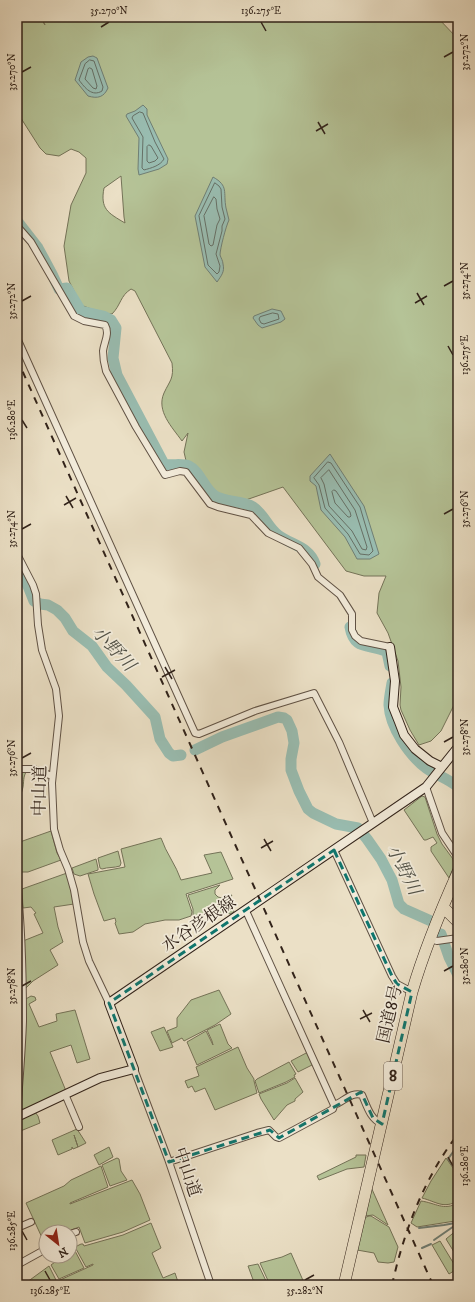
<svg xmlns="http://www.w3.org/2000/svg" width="475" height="1302" font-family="'IM FELL DW Pica','Noto Serif JP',serif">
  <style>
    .green { fill: #b5c397; stroke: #747358; fill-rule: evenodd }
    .water { fill: #99bdb1; stroke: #707f75 }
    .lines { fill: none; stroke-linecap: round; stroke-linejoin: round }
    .shore { stroke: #667066; stroke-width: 1 }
    .stream { stroke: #707f75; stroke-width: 2 }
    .river { stroke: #99bdb1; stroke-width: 11 }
    .street-casing { stroke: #605245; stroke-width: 8 }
    .secondary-casing { stroke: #32231a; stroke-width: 10 }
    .highway-casing { stroke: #32231a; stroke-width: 12 }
    .street { stroke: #f2ebda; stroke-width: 6 }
    .secondary { stroke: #f2ebda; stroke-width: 8 }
    .highway { stroke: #ebe0c6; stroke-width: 11 }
    .rail { stroke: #32231a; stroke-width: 2; stroke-dasharray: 7 7; stroke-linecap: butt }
    .marked { fill: none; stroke: #0f766e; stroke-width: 3; stroke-dasharray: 8 5; stroke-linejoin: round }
    .ticks { fill: none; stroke: #32231a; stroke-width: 1.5 }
    .labels { text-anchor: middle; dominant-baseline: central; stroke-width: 3.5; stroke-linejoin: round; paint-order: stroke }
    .shield { fill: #f2ebda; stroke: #6c5f54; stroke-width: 1 }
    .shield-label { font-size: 16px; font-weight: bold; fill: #32231a }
    .street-label { font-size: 17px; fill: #32231a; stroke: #f2ebda }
    .water-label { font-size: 18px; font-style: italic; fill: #515147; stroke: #f2ebda }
    .neatline { fill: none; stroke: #32231a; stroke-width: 1.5 }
    .ticks-label { font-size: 10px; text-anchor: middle; fill: #32231a }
  </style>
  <rect width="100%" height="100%" fill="#ebe0c6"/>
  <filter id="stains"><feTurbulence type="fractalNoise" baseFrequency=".005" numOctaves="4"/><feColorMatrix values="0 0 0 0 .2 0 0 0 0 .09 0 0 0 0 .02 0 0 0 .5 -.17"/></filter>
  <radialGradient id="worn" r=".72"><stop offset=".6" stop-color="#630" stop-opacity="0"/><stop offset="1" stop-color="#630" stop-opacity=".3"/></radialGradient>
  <path class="green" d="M17 17H40L45 25 41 17H437L458 39V697L441 731 431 741 419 745 410 730 401 710 400 705 401 687 398 661 388 633 377 613 379 593 386 576H364L346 571 283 487 243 501 213 497 187 465 184 452 188 433 182 441C172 427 156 411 164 393 170 380 174 379 172 363L135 291 131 289C120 296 121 305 112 314L101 313 81 305 69 281 64 246 71 205 86 173V158L79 152 71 149 59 156 46 154 40 148 17 112ZM121 176 124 217 125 223C108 213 100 209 104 188Z
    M17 771 26 772C23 778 24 781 23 787 22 794 18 799 17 806Z
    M422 796 425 797 437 834 442 844 453 859 454 866 449 878 431 851V847L437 843 433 837 426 840H424L404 810Z
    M51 831 57 853 61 860 28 872H21C17 863 17 853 17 843Z
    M161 838C166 853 176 865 181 880L212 873 204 855 221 852 233 879 186 894 192 912 191 916 179 920H165L145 924 133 932 119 934 115 923 116 922 115 918 104 921 94 894 88 874 125 867 121 849Z
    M118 851 121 863 120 866C114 868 108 867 102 869L100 868 98 858Z
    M96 859 98 868V870L80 876 74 874 72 868Z
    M67 873 74 904 54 907 58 927 63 942 50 950 58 965 33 981 24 990 23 941 43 933 34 914 36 913 31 907 23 908 22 889Z
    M220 885 215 890V894L218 897 222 898 232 895 230 898 234 912 230 914 227 913 193 917V909L188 895Z
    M219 990 231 1014 215 1025 184 1041 182 1038 172 1043 167 1031 177 1027V1018L191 1000Z
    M31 996 35 997 36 1000 29 1004 39 1027 57 1021 56 1014 75 1010 90 1059 77 1063 71 1045 50 1052 66 1091 24 1110 20 1107 24 1000Z
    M220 1024 228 1044 232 1048 197 1065 187 1042 206 1031 213 1045 212 1041 207 1030Z
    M164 1027 173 1047 160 1051 151 1032Z
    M238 1047 247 1068 254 1079V1081L257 1093 215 1110 205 1088 195 1092 192 1086 188 1088 185 1081 199 1076 196 1067Z
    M308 1052 314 1064 298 1072 291 1061Z
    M289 1062 296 1074 294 1075 295 1077 286 1082 259 1093 255 1081 257 1079Z
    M295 1078 303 1092 295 1099V1101L287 1105 274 1120 261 1099 259 1094 287 1083Z
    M35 1112 38 1116 40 1123 18 1132 20 1118Z
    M77 1129 86 1143 78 1147 74 1135 78 1147 73 1149 72 1147V1149L58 1155 52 1140Z
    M109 1147 113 1157 99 1165 94 1155Z
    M356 1155H366L364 1167 347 1169 319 1180 317 1176 356 1157Z
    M117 1158 119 1159 121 1171 127 1180 110 1186 102 1165Z
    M446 1158 458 1175V1201C443 1209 437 1202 422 1198L431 1181Z
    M101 1166 108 1187 70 1203V1204L132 1180 140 1194 150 1220 123 1232 85 1243 79 1227 66 1232H46V1241L44 1242 26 1203 64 1186 71 1180Z
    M371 1187 388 1225 373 1215 365 1216Z
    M421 1201C436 1203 443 1211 458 1203V1222L455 1221 417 1227 411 1223Z
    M369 1216H371L389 1227 398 1247 394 1262 388 1263 378 1262 374 1253 357 1250 364 1218Z
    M151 1223 161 1248 152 1253 163 1278 175 1273 179 1285H49L93 1265V1264L86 1267 75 1247 81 1244H83L84 1246 123 1235Z
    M458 1229V1250L454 1252 446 1239Z
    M440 1241 457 1269 449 1274 432 1245Z
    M74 1249 84 1268 59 1279 51 1265 63 1256H70V1251Z
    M291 1253 305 1285H270L260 1263 282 1257Z
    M258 1264 267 1283 262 1285H255L248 1266Z
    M49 1266 56 1280 46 1285H23Z"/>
  <path class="water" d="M93 56 97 58 108 88C104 97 98 99 88 96L75 80 81 62 88 57Z
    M143 105 147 109V115L168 159 167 164 159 169 139 175 138 169 139 138 126 116 127 114 135 111Z
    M213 177C229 186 223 192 226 208 227 212 228 216 229 220 226 226 220 249 220 255 221 258 223 261 223 264 225 272 221 276 217 282L205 267 195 216Z
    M272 309 281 311 285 319 281 322 262 328 258 325 253 318 254 316Z
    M330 454 364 506 379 554 370 559H357L345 537 321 510 316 486 310 481V476Z"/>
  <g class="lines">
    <path class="shore" d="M90 60 94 61 103 87 102 91C92 97 85 88 79 80L85 64Z
      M90 68 92 69 97 86 96 89 93 88 85 79 88 69Z
      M140 112 143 113 155 142 164 159C160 166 151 168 144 170L142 168 143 137 132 118 133 116Z
      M149 145 151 146 158 158 155 161 149 163 147 161V147Z
      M215 183 219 186 221 189 222 207 225 219 222 226V231L216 254 220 266 219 272 217 274 208 265 199 216Z
      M214 197 216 199 217 209 220 219 217 225 213 245 211 246 209 244 204 216Z
      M273 313 278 314 279 319 264 324 261 323 259 319 260 317Z
      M328 462 331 463 360 507 373 551 369 555 360 554 348 534 325 508 319 485 314 478Z
      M329 470 355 510 367 547 366 550 362 549 352 531 329 506 324 484 321 478Z
      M334 490 336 491 350 512 351 516 350 517H348L335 503 332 492Z"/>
    <path class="stream" d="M458 1145 448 1159 458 1173
      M419 1228 444 1225 455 1223 458 1224
      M434 1240 457 1224
      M422 1248 431 1244"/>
    <path class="river" d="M17 221 38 248 52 274 59 289 67 288 81 311 103 316 111 320 116 328 113 358 117 375 164 464C172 466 182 463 189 466 200 471 204 489 215 496 226 503 242 500 253 507 264 514 268 528 278 535 291 545 309 546 315 564
      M17 565 28 586 34 601 40 604 48 605 57 610 65 618 73 631 92 646 107 667 126 685 155 717 160 739 169 753 173 756 181 755
      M350 627C354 652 371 643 387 652L390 666
      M392 683C391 690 389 698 389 705 390 727 409 755 426 768 436 775 449 779 458 787
      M195 750 222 737 278 717 284 718 287 720 292 731 294 743 291 759V770L299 791 308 809 313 813 336 824 358 828 367 839 381 859 392 880 399 904 404 909 431 921
      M441 934 449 957 458 975"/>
    <g class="street-casing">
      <path id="street" d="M17 226 31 242 74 316 84 321 105 325C110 334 104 342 103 351 103 358 104 364 106 371L136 427 165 475 180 471 186 472 210 504 218 507 251 515 268 533 299 548 312 564 318 577 340 595 352 614V630L355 636 361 641 390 647
        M17 338 195 733 199 734 255 711 314 693 339 742 373 823
        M17 554 33 585 36 594 38 625 42 650 56 689 59 716 52 783 54 829 60 850 68 869 74 890 83 942 89 961 109 1003
        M17 769H34L52 776
        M426 787 442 833 458 857
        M334 850 392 976 397 984 412 992
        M17 883C22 928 23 975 23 1021 22 1052 19 1084 17 1116
        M430 939 437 941 458 938
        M134 1069 168 1159 211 1285
        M65 1094 79 1127
        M334 1105C343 1102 352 1091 362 1095 367 1106 370 1119 382 1124
        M169 1162 257 1133 269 1130 276 1137 279 1138 333 1109 334 1105 246 911
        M17 1228 31 1222
        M70 1234 76 1232
        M17 1265 46 1249"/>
    </g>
    <g class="secondary-casing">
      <path id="secondary" d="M390 647 395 681 393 707 399 722 404 735 415 749 430 761 442 767
        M17 1117 100 1078 134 1069 109 1003 426 787 458 747"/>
    </g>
    <g class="highway-casing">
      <path id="highway" d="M443 907 458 922
        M344 1285 412 992C424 951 440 912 458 872"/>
    </g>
    <use href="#street" class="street"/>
    <use href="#secondary" class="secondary"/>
    <use href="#highway" class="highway"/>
    <path class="rail" d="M17 359 433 1285
      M392 1285C404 1231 424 1178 458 1134"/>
  </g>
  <path class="marked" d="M334 850 392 976 397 984 412 992 382 1124 373 1118 361 1092 279 1138 270 1130 169 1162 109 1003Z"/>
  <path class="ticks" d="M261 22 266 31M101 27 109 22M444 57 453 52M22 72 31 67M318 122 325 134M316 131 328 124M444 286 453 281M417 293 424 305M22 301 31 296M415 303 427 296M448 346 453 355M22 420 27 428M66 496 73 508M64 505 76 498M444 514 453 509M22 529 31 524M165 667 172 679M162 677 175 670M444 742 453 737M22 758 31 753M264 839 271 851M261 848 273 841M444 971 453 966M22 986 31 981M363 1010 370 1022M360 1019 372 1013M448 1157 453 1166M22 1231 27 1240M45 1271 50 1280M305 1280 314 1275"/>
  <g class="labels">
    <rect class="shield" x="384" y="1062" width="18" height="28" rx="3"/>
    <g class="shield-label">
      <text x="393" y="1076">8</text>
    </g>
    <g class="street-label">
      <text transform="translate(40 791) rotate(-89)">中山道</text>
      <text transform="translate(199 924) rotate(-34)">水谷彦根線</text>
      <text transform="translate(390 1014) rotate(-77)">国道8号</text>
      <text transform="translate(187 1172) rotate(71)">中山道</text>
    </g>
    <g class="water-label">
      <text transform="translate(113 649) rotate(47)">小野川</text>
      <text transform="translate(403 870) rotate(63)">小野川</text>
    </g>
  </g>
  <rect width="475" height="1302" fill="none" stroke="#ebe0c6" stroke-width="44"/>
  <g transform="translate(58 1244) rotate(150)"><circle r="19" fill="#f2ebda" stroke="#a59b8d"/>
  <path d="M0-3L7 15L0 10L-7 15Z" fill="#8f2418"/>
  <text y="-6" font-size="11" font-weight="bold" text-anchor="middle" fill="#32231a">N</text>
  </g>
  <rect x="22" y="22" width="431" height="1258" class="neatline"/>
  <g class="ticks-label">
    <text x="109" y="14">35.270°N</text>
    <text x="261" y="14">136.275°E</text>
    <text transform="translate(464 52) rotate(-90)" y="4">35.272°N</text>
    <text transform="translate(11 72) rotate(-90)" y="4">35.270°N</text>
    <text transform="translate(464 281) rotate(-90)" y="4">35.274°N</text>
    <text transform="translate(11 301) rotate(-90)" y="4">35.272°N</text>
    <text transform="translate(464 355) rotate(-90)" y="4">136.275°E</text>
    <text transform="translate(11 420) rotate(-90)" y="4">136.280°E</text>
    <text transform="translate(464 509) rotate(-90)" y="4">35.276°N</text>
    <text transform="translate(11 529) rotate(-90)" y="4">35.274°N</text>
    <text transform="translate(464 737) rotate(-90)" y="4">35.278°N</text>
    <text transform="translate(11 758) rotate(-90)" y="4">35.276°N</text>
    <text transform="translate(464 966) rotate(-90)" y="4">35.280°N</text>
    <text transform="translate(11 986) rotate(-90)" y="4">35.278°N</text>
    <text transform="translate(464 1166) rotate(-90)" y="4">136.280°E</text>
    <text transform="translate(11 1231) rotate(-90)" y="4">136.285°E</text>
    <text x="50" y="1294">136.285°E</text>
    <text x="305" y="1294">35.282°N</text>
  </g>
  <rect width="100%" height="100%" filter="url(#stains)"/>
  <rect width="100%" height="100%" fill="url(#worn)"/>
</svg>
